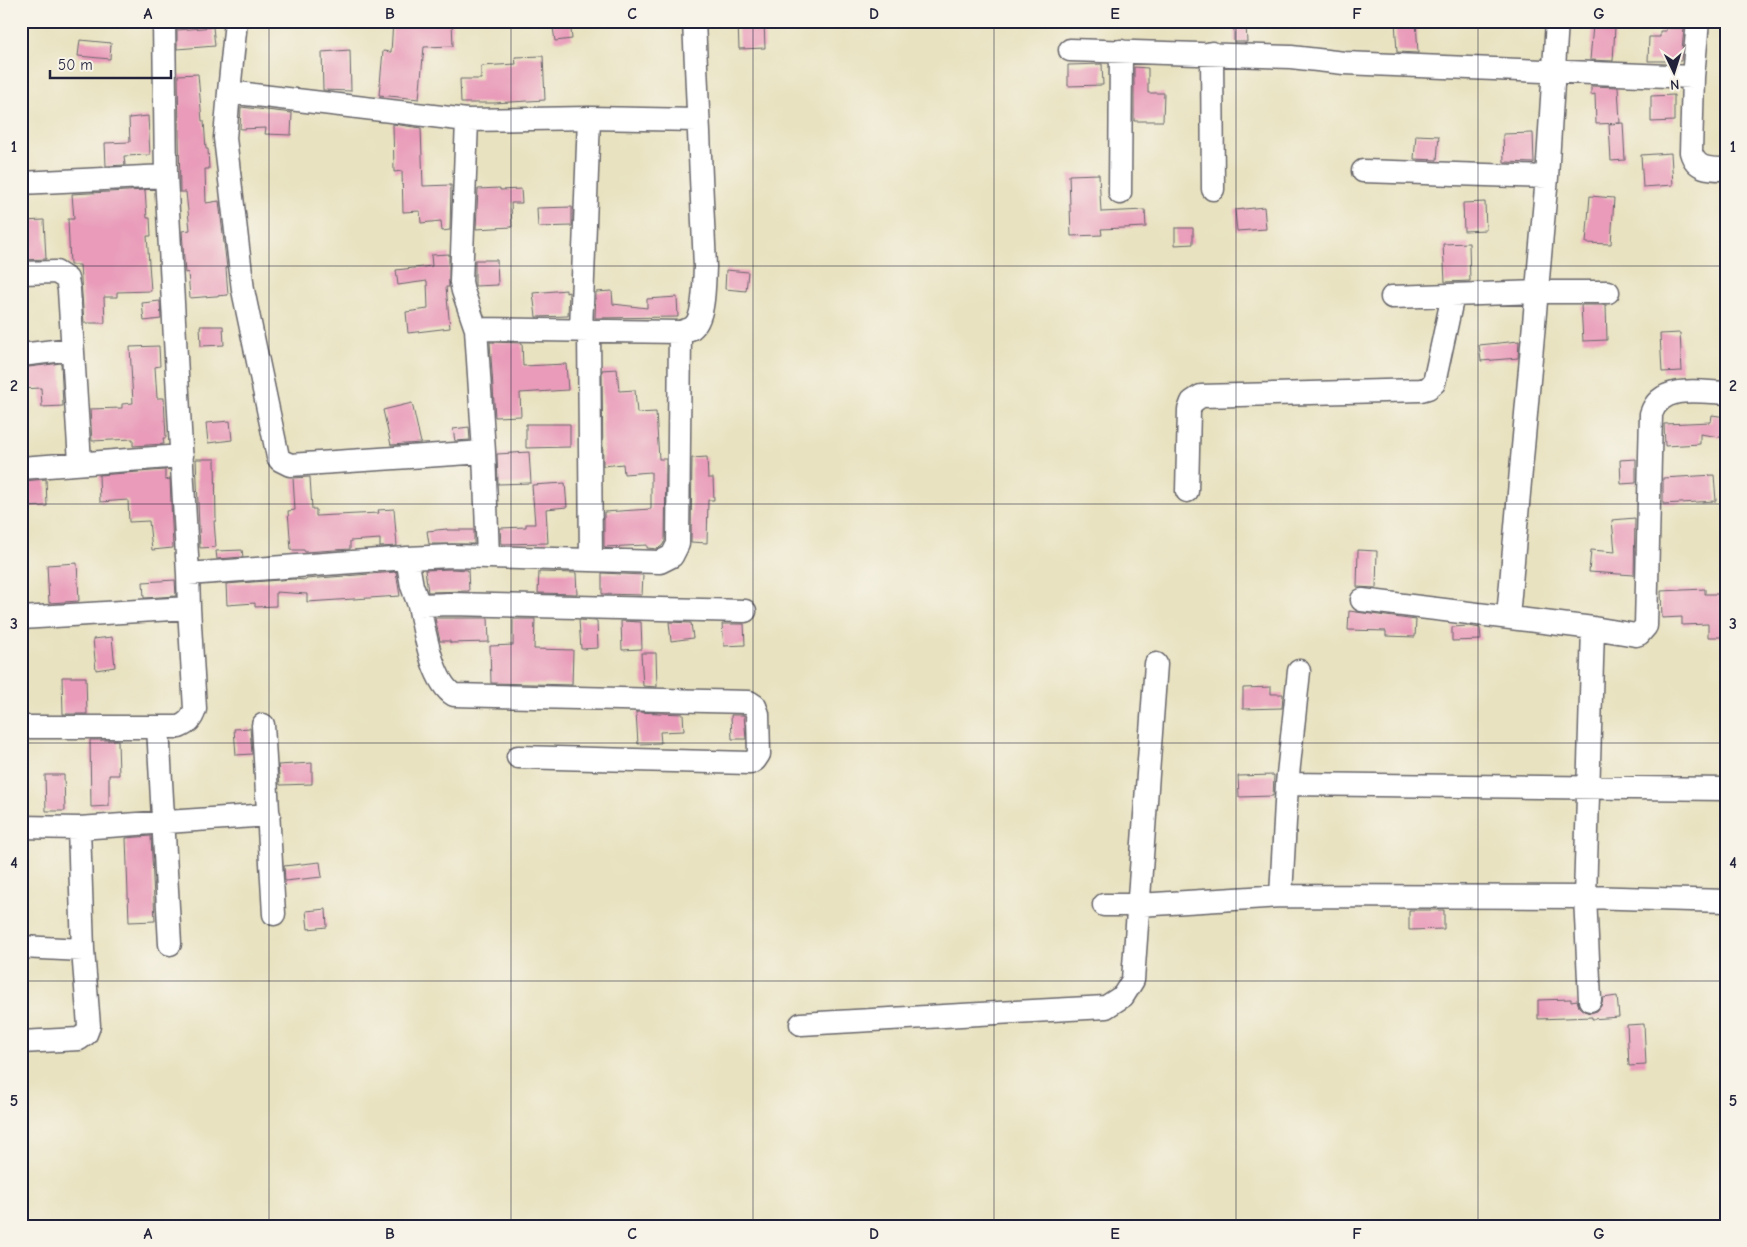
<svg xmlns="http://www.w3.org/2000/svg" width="1747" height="1247" font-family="'Comic Neue',sans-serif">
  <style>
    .building { fill: #e99bb9 }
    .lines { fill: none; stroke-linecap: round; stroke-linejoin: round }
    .minor-casing { stroke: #67656a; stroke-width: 25 }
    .minor { stroke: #fff; stroke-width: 22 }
    .grid { fill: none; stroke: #22223b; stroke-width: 1; stroke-opacity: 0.55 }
    .neatline { fill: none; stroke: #22223b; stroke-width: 2 }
    .grid-label { font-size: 16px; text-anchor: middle; font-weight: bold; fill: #22223b }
  </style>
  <rect width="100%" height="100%" fill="#f7f3e8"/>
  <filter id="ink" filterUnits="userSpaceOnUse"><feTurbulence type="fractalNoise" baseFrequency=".02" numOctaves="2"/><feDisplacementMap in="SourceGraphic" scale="10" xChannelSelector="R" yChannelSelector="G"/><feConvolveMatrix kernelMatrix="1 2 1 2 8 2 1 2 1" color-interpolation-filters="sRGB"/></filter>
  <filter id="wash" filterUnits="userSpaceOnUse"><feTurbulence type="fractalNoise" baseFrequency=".0096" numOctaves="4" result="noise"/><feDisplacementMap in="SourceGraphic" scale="20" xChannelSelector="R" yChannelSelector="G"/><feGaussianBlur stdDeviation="1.12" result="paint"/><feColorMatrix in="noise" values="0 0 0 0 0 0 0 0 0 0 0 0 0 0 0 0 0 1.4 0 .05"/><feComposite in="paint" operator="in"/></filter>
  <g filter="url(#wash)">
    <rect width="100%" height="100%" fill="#e8e2c0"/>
    <g id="blocks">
      <path class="building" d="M393 21H452L453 46 424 47 419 99 379 95 383 51 391 52Z
        M552 21H570L572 39 555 41Z
        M764 21 765 48 739 49 738 22Z
        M1395 21H1416L1418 53 1397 52Z
        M1246 25 1247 42H1234V26Z
        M1593 25 1615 27 1613 61 1590 60Z
        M213 27 215 46 177 49V30Z
        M1666 28H1684L1681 61H1648L1649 37H1660V31H1666Z
        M80 40 111 43 110 59 78 56Z
        M350 50 351 91 323 90 322 52Z
        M543 56 545 100 494 103H461L460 79H481V66L516 64 515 57Z
        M1102 64 1103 85 1068 86V65Z
        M1134 67 1148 68V93H1164L1163 121H1134Z
        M198 74 202 121H204L206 149H208L209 169H205L206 203 219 201 227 268H226L228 295 190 298 188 272 185 273 182 231 190 230 186 192H180L178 75Z
        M1591 86 1618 87 1620 123 1596 124 1595 94 1591 95Z
        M1674 95V121L1651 122V96Z
        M241 107 292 113 291 135 265 134 266 128 240 129Z
        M148 116 150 155 124 156 125 165 106 166 105 143 130 142 129 118Z
        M1623 123 1625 160 1611 161 1609 124Z
        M393 124 421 128 423 186 451 185 450 230 442 231 441 221 421 223 420 211 403 212 402 171 394 172Z
        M1533 133 1534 163 1504 162 1503 134Z
        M1416 135 1439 136 1437 160 1414 159Z
        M1671 153 1673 185 1643 187 1641 155Z
        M1099 174 1101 212 1145 210 1146 227 1101 229 1102 235 1071 236 1069 175Z
        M500 188V190L521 189 522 203H511L512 227 476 229 478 189Z
        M145 190 147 218H150L151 236H147L151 291 117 292V297H104L105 323H84L80 265H70L68 219H74L72 194Z
        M1590 196 1614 198 1611 244 1586 243Z
        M1485 202 1486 230 1464 231 1463 203Z
        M572 207V226L538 227 537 208Z
        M1264 207 1266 229 1237 231 1235 210Z
        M44 220 46 259 21 260V221Z
        M1175 228H1193V244L1175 245Z
        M1469 243 1470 281 1445 282 1443 244Z
        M449 254V287H446L450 328 408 333 406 312 428 309 427 281 398 285 396 270 432 266 431 255Z
        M475 260H497L498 285 475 286Z
        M726 270 748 272 746 291 725 289Z
        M566 290V293L569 292 568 316 536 317 533 293Z
        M612 291 613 304 647 308V299L677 297 678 317 595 318 596 292Z
        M160 301 161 319 144 321 142 303Z
        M1581 305H1606L1607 340 1583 341Z
        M200 326H223L224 345 201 346Z
        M1680 333 1682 371 1662 372 1660 334Z
        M1519 341 1518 358 1481 361 1479 345Z
        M490 342 522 343 523 366 566 364 568 390 520 393 521 416 495 417Z
        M159 346 160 366 155 367 157 398H164L166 438H163L164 444 133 446V439L92 441 90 409 122 408V404L133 403 130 347Z
        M61 363 63 406 42 407 41 388 21 389V368Z
        M617 369 619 391 635 390 637 413 656 412 659 459H666L665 541 662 546 657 549 647 548V545L604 547V512L651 509V472L624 474 623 464 603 466 602 370Z
        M412 403 421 443 391 445 383 410Z
        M1712 415 1726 417V438L1700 434V444L1665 446 1664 424 1711 422Z
        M230 421 232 440 208 443 206 423Z
        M526 424H570V447L526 448Z
        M469 427 470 440 455 441 453 429Z
        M529 452 531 483 498 484 497 454Z
        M707 457 708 478H713L714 500H708L707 543 691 542 692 458Z
        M196 459H215L216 521H214L216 547 200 548Z
        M1636 459V483L1621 484 1620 460Z
        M165 470V480L170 479 173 548 152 550 149 521 129 522 128 500 100 502 99 475Z
        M1714 475 1716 501 1663 504V478Z
        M310 477 312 509H316V516L379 513 378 510 394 509 397 546 380 547V539L350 541V549L305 552 304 550H291L288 511 295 510 293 478Z
        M46 479 47 506 24 507 23 481Z
        M565 483 567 507 546 509 548 543 501 544 500 528 526 527V524H535L532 485Z
        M1635 518 1634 575 1589 572 1591 550 1615 552 1612 520Z
        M447 529V530H474V544H429L427 531Z
        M242 550 243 557 217 559 216 551Z
        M1358 550 1377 551 1376 588 1357 587Z
        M77 563 79 601 49 603 47 565Z
        M452 569 468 570 469 591 428 592 425 570Z
        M396 572 400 596 307 602V594L276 592V606L255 607V603L227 605 226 584 293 579 306 580V579Z
        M539 572 576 573 577 594 538 593Z
        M602 573 643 575 642 595 602 594Z
        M175 580 176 596 144 598 143 582Z
        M1705 589V594H1726V637H1708V624L1682 625V617L1662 618 1661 591Z
        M1349 611 1416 620 1415 637 1386 636V631L1348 630Z
        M435 618H488L489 642 450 643V641H440Z
        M513 619H535L534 649 573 650 572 685 491 683 490 646 513 645Z
        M579 620 597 621 598 648 581 649Z
        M621 621 641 622 642 649 622 650Z
        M669 622 691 623 693 638 671 641Z
        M722 624H744L745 645 724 646Z
        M1469 626 1480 628 1481 640 1452 641V627Z
        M112 637 115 667 96 670 93 639Z
        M641 653H656L657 687 643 686Z
        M62 677H86L87 714H63Z
        M1271 687V694H1283L1282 708 1243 709V688Z
        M636 712 683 714 684 731 660 732 661 743 638 744Z
        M731 715H744L746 739H732Z
        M250 728 252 754 236 755 234 729Z
        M90 740H118L119 775H109V806L91 807Z
        M312 763V784L280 785 278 765Z
        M45 775H64L65 811H46Z
        M1274 775 1273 796 1239 797 1238 776Z
        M151 836 155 921 129 922 126 838Z
        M320 862 322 877 285 881 284 866Z
        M326 909 327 927 308 929 306 911Z
        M1409 910H1444V929L1409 930Z
        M1617 996 1619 1017 1592 1019V1017L1538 1019V1000L1571 999V1001L1577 1000 1579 1007 1584 1011 1590 1013 1597 1011 1601 1006 1603 998Z
        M1644 1024 1646 1065 1629 1066 1627 1025Z"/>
    </g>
  </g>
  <g filter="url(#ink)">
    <use href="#blocks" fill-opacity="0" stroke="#67656a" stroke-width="1"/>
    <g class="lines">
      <g class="minor-casing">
        <path id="minor" d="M236 21 229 92 467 120 461 282 463 291 476 329 484 452 488 557
          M1698 21 1693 77 1691 152C1696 170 1711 169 1726 169
          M1070 50 1291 57 1344 63 1693 77
          M1212 53 1213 189
          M229 92 225 138 243 290 278 457 280 460 290 465 484 452
          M467 120 589 118
          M1363 171 1547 177 1557 21
          M166 176 188 574 407 558 412 586 419 605 451 604 745 611
          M21 183 166 176 164 21
          M1120 193 1121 51
          M21 273 56 272 67 279 69 290 80 462
          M1392 297 1537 292H1608
          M476 329 680 332C683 331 689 330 692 328 705 319 704 282 705 267L694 21
          M581 330 589 118 697 120
          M589 330 591 560
          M21 355 71 349
          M21 468 182 456
          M1187 491 1189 410 1192 402 1201 396 1421 390 1428 388 1434 383 1453 295
          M407 558 452 556 660 562 672 556 678 544 680 332
          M1362 600 1593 628 1636 635 1639 634 1646 626 1651 414C1661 383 1700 392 1726 393
          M419 605C424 629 432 682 454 695L749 702 755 706 758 714 759 754 755 760 750 763 518 757
          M1508 617 1547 177
          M21 618 189 608 188 574
          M263 725 274 914
          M21 727H179C188 723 192 719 195 709L189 608
          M158 727 170 944
          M1287 784 1726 789
          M21 827 79 828 83 950 89 1026 86 1034 79 1039 21 1042
          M79 828 269 815
          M1281 896 1287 784 1299 671
          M1104 905H1139L1281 896 1585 897 1726 901
          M21 947 83 950
          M1590 1000 1585 897 1593 628
          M801 1024 1106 1007 1123 996 1133 980 1156 664"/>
      </g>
      <use href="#minor" class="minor"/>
    </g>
  </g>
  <path class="grid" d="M269 21V1226M511 21V1226M753 21V1226M994 21V1226M1236 21V1226M1478 21V1226M21 266H1726M21 504H1726M21 743H1726M21 981H1726"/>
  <rect width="1747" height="1247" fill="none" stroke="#f7f3e8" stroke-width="55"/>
  <g transform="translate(1674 72) rotate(176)" stroke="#f7f3e8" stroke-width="4" paint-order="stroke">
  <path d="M0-4L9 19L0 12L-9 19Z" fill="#22223b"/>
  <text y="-8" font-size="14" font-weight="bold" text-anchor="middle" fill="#22223b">N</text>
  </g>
  <path d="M50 70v8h121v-8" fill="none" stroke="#22223b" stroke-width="2.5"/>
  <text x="58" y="70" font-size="15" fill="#22223b" stroke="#f7f3e8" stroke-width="4" paint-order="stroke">50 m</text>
  <rect x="28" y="28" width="1692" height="1192" class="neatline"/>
  <g class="grid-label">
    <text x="148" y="19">A</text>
    <text x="390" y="19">B</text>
    <text x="632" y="19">C</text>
    <text x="874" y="19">D</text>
    <text x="1115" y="19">E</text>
    <text x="1357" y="19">F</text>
    <text x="1599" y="19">G</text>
    <text x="14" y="152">1</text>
    <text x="1733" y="152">1</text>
    <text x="14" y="391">2</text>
    <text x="1733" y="391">2</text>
    <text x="14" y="629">3</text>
    <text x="1733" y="629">3</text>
    <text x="14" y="868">4</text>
    <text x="1733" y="868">4</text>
    <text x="14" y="1106">5</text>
    <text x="1733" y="1106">5</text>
    <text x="148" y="1239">A</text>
    <text x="390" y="1239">B</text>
    <text x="632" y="1239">C</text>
    <text x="874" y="1239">D</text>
    <text x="1115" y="1239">E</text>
    <text x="1357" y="1239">F</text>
    <text x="1599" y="1239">G</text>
  </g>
</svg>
